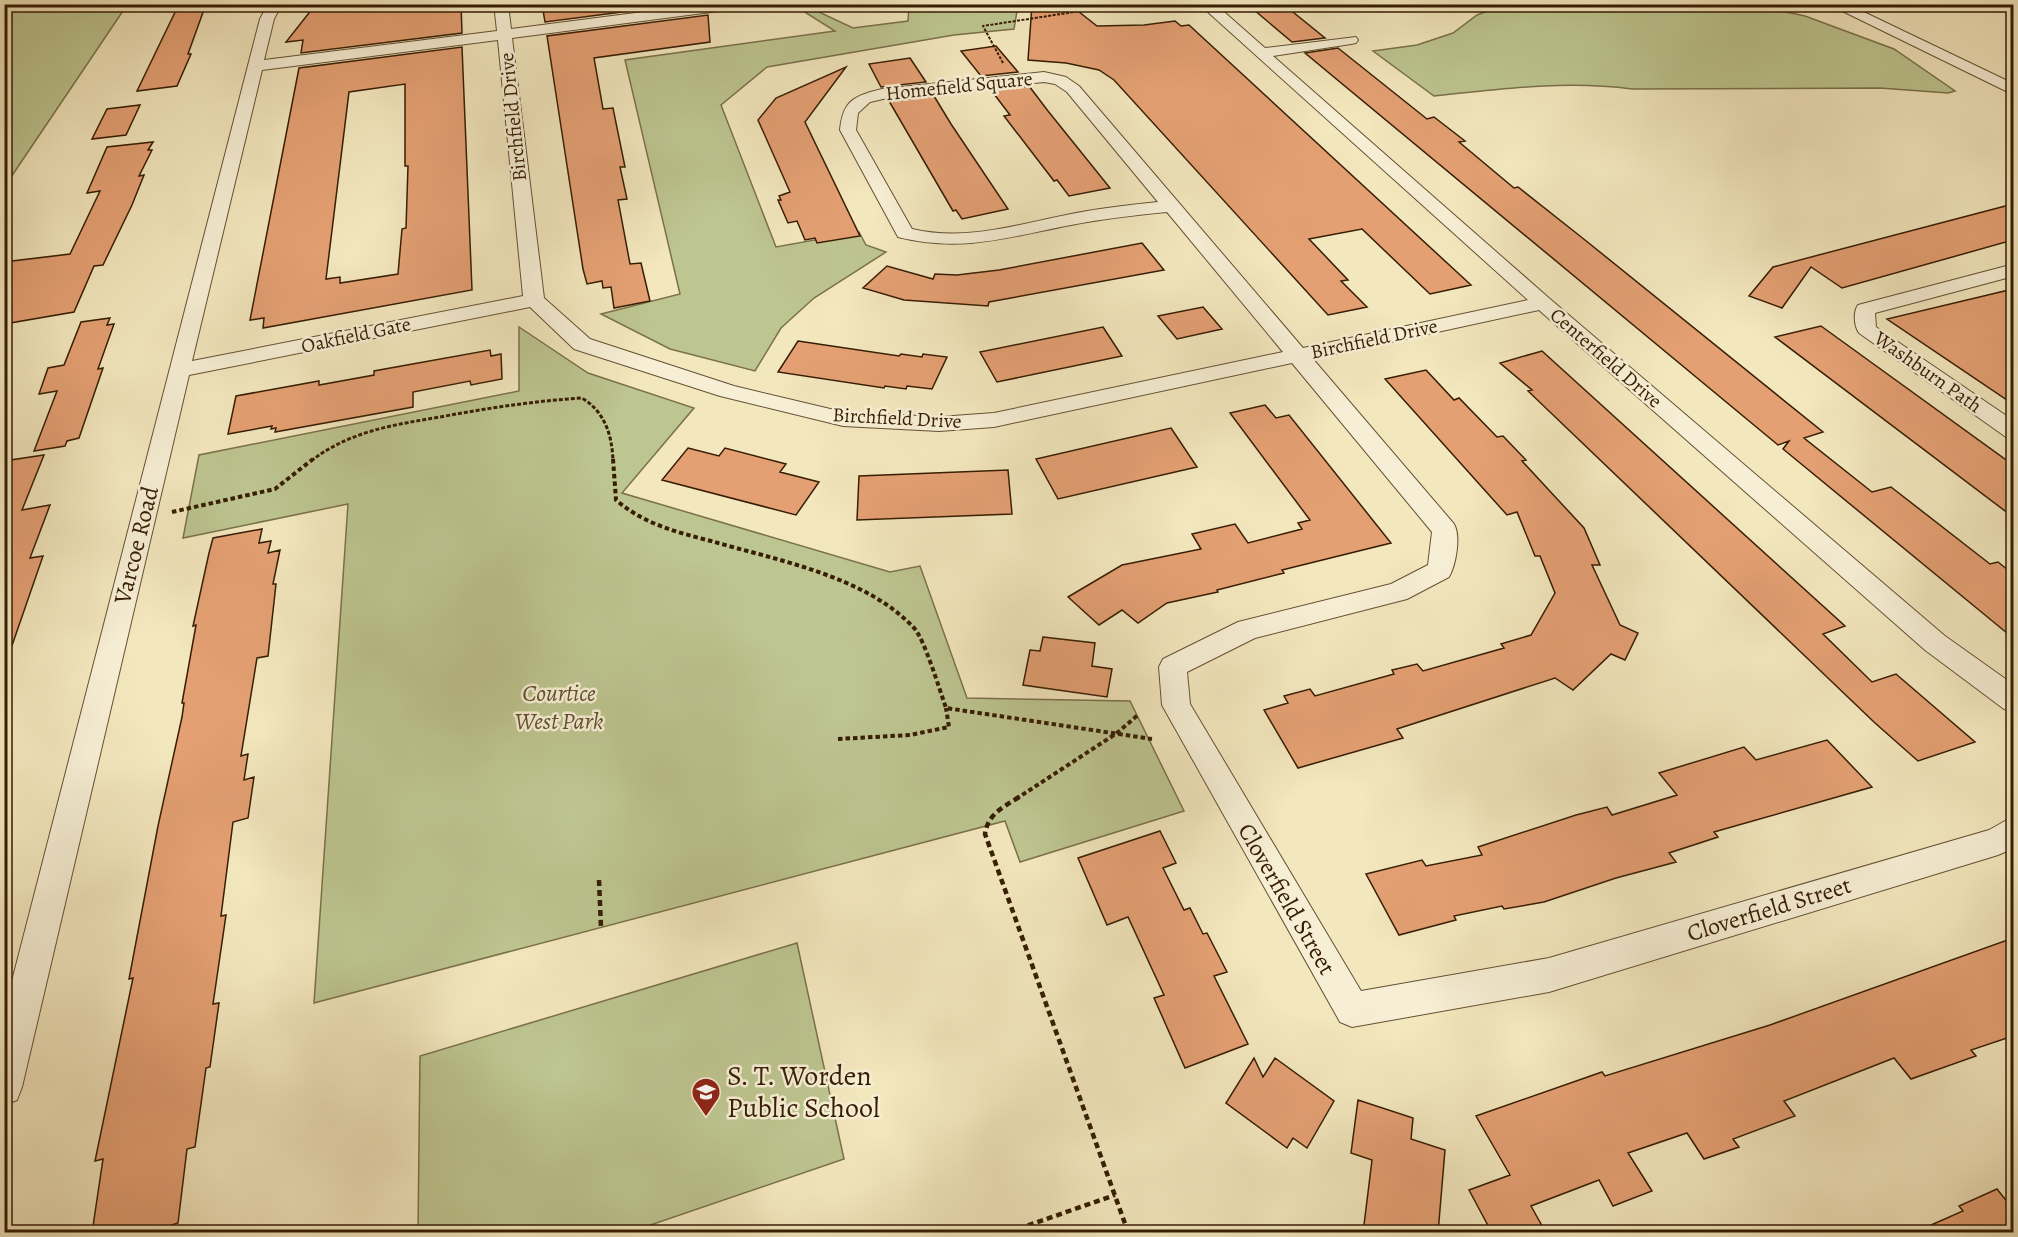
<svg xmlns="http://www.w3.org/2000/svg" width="2018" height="1237" font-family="Alegreya,serif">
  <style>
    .green { fill: #bdc590; stroke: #7a714a; stroke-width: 1.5 }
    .building { fill: #e4a073; stroke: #361d03; stroke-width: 1.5; fill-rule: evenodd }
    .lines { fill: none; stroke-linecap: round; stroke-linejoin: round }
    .street-casing { stroke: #655032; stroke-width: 2 }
    .path-far3 { stroke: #361d03; stroke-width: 2; stroke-dasharray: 3 1.5; stroke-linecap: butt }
    .path-far2 { stroke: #361d03; stroke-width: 3; stroke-dasharray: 4 2; stroke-linecap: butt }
    .path-far1 { stroke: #361d03; stroke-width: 4; stroke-dasharray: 4.5 3; stroke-linecap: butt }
    .path { stroke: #361d03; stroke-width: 4.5; stroke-dasharray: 6 4; stroke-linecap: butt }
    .street { fill: #f7efd5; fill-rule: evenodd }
    .labels { text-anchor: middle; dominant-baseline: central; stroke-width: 5; stroke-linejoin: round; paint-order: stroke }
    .far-street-label { font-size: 20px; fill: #361d03; stroke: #f7efd5 }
    .street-label { font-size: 24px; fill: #361d03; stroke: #f7efd5 }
    .park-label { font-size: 24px; font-style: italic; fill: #5e4f2d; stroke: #f7efd5 }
    .near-poi-label { font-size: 28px; fill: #361d03; stroke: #f7efd5; text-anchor: start }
  </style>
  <rect width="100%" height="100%" fill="#f3e7be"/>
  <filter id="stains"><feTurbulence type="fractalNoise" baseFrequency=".00333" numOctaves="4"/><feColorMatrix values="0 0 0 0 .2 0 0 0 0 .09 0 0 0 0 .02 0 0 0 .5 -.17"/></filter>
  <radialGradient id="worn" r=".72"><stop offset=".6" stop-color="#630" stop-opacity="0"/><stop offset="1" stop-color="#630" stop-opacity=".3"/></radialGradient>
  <path class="green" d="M5 4 127 5 5 186 4 5Z
    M798 5H804L853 28 908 21 909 5H1018L1014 29 954 35 767 67 721 105 776 247 859 232 866 245 886 252 814 298 781 328 755 371 670 349 601 314 680 294 625 60 835 31 795 6Z
    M1503 5 1759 6 1805 16 1894 49 1955 91 1948 93 1880 88 1632 89C1565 80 1501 89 1434 96L1373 51 1417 45 1453 33 1477 15Z
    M519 327 588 373 694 408 622 493 890 572 920 566 967 698 1130 701 1184 811 1020 862 1005 821 314 1003 348 504 183 538 199 455 519 391Z
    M797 943 844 1159 630 1232H418L420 1056Z"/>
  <path class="building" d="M179 4H206L188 54H191L177 86 137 91Z
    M316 4H461L462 33 301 53 303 40 286 42Z
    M542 4H684L545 22Z
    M1069 4 1097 26 1144 25 1175 21 1181 26 1189 25 1471 285 1430 294 1362 229 1309 239 1348 280 1341 281 1367 307 1328 315 1114 80 1099 70 1066 63 1028 60 1032 5Z
    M1247 4H1283L1325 38 1292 42Z
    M708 15 710 42 594 58 603 109 613 108 625 167H620L627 199 618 200 630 264 641 263 650 301 614 308 611 287 603 288 602 281 587 284 583 269 547 36Z
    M996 46 1018 72 981 76 961 51Z
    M462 47 472 290 263 328 264 318 250 320 299 68ZM405 84V166H408L406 228 402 229 398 274 340 283V277L326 279 349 92Z
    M1338 48 1427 119 1434 117 1465 141 1459 142 1514 188 1518 187 1585 240 1823 432 1804 438 1872 492 1891 487 1990 564 1998 562 2013 574V638L1783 449 1789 441 1778 445 1305 53Z
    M910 58 926 82 881 87 869 64Z
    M846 67 805 122 860 236 817 243 815 238 805 240 797 221 788 223 778 200H781L779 196 790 192 758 120 776 98Z
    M1029 86 1048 111 1110 188 1069 196 1057 180 1054 181 1004 116 1010 115 991 90Z
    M934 96 951 124 1008 209 962 219 956 210 953 211 889 101Z
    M140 105 126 135 92 139 107 109Z
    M153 142 148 150H152L139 176 144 175 132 205 103 265 94 266 74 312 4 324V262L70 254 100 191 87 193 107 147Z
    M2013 204V240L1842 288 1811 267 1782 308 1749 296 1773 267Z
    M1142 243 1164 270 989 302 988 306 904 300 863 288 887 266 933 279 935 274 957 275 999 270Z
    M2013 289V404L1887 319Z
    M1203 307 1222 329 1177 339 1158 316Z
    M110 318 107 325 114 324 98 369 103 368 79 438 67 441 65 446 34 451 57 391 39 394 48 368 64 365 81 322Z
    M1821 326 2013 465V517L1775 337Z
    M1103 327 1122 356 997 382 980 352Z
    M798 341 899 356 901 354 922 357 923 354 947 357 932 389 907 386 906 389 885 386 884 388 778 372Z
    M490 350 491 356 501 354 502 379 471 385 470 381 413 392V407L275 432 276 428 271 429 272 426 228 434 236 396 319 381V385L374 375V371Z
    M1542 351 1845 626 1823 634 1872 682 1896 674 1975 742 1918 761 1875 723 1528 391 1532 390 1500 363Z
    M1426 370 1454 400 1459 398 1497 437 1503 436 1526 460 1522 461 1584 528 1600 565H1592L1620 625 1638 633 1625 660 1611 654 1573 690 1555 678 1397 729 1403 738 1298 768 1264 710 1288 703 1284 696 1310 689 1315 696 1394 674 1392 670 1417 664 1423 671 1504 648 1501 644 1531 635 1555 593 1540 556H1535L1517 512 1507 515 1385 379Z
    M1265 405 1276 418 1289 415 1391 543 1282 570 1284 573 1217 590 1218 592 1167 603 1138 623 1122 610 1099 625 1068 597 1122 565 1201 549 1192 534 1235 524 1248 543 1302 529 1298 523 1310 520 1230 413Z
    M1171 428 1197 467 1058 499 1036 459Z
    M688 448 719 456 725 448 786 464 780 472 819 482 796 515 662 480Z
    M44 455 22 510 50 505 30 558 43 556 8 657 4 656V461Z
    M1008 470 1012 514 857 520 859 476Z
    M262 529 259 543 271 541 268 553 280 550 273 584H276L268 656 257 658 241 756 248 754 244 780 254 777 248 818 233 822 221 916 226 915 213 1004 219 1003 210 1067 206 1068 195 1147 187 1149 178 1223 160 1229V1233H92L103 1159 95 1161 133 978 129 979 158 826 182 717 184 703H182L196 625 193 626 209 553 213 538Z
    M1043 637 1095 643 1092 666 1112 669 1107 697 1023 685 1030 650 1040 651Z
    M1827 740 1872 787 1714 832 1718 837 1669 853 1676 862 1616 878 1544 902 1504 909 1502 906 1454 916 1456 920 1399 935 1366 874 1422 860 1426 866 1482 855 1478 847 1576 815 1607 807 1612 815 1677 795 1659 773 1744 747 1756 760Z
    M1160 831 1176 863 1163 868 1184 910 1190 908 1203 934 1207 933 1227 972 1214 976 1248 1044 1185 1068 1154 998 1164 995 1128 917 1107 925 1078 858Z
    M2013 938V1036L1971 1050 1976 1056 1911 1079 1894 1058 1784 1101 1795 1116 1733 1139 1739 1147 1704 1159 1687 1133 1628 1153 1652 1191 1613 1206 1599 1180 1531 1206 1546 1233H1492L1469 1190 1510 1175 1476 1116 1602 1072 1605 1076 1770 1025Z
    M1254 1058 1263 1077 1275 1058 1334 1101 1307 1148 1293 1138 1287 1148 1226 1103Z
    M1358 1100 1413 1118 1411 1139 1445 1150 1438 1233H1363L1372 1160 1351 1153Z
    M1997 1189 2013 1209V1233H1913L1963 1211 1959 1206Z"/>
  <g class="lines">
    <g class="street-casing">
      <path id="street" d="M268 4H282L274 19 264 60 497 31 494 4H508L511 29 705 4H749L742 8 512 38 544 298 590 339 734 386 843 412 939 417 994 413 1283 352 1167 212C1135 215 1102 219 1071 225 1009 237 961 253 898 237L840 130C843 100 854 96 882 89L1044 72 1066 77 1079 86 1303 348 1528 300 1199 4H1215L1265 48 1356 37 1358 40 1356 43 1351 44 1273 56 1550 299 1945 636 2014 685V712L2004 709 1925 650 1539 310 1313 359 1454 524C1461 536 1456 565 1449 577L1407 599 1255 638 1187 672 1190 704 1361 991 1549 958 1989 830 2014 816V848L1998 855 1549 992 1352 1027 1340 1022 1162 705 1159 667 1163 659 1238 622 1391 584 1428 565 1432 532 1292 363 994 427 939 431 843 426 720 396 574 349 530 307 189 375 22 1087 17 1100 4 1105V1012L260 19ZM498 40 523 296 192 361 262 70ZM1044 82 1055 84 1067 92 1158 202C1129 205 1100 208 1071 214 1019 224 966 242 912 229L856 130 858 113 870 102 883 99Z
        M1114 4H1133L1121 9Z
        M1828 4H1847L2014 84V95Z
        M2014 264V276L1875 313 1876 327 2014 421V439L2006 437 1859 333C1854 326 1853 312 1858 305Z"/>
    </g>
    <path class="path-far3" d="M1003 63 983 26 1100 8"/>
    <path class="path-far2" d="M311 461C350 431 393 425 440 417 488 408 534 401 582 398 605 412 612 435 613 461"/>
    <path class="path-far1" d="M613 459 616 500C644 524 676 532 711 541 776 560 866 576 914 628 924 638 940 691 946 708L1152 739
      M172 512 275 489 313 459
      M838 739 910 735 949 727 946 708
      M1016 799 1117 733 1139 714"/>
    <path class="path" d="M1019 797C1002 808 988 814 985 834L1128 1232
      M599 880 601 928
      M1009 1232 1115 1195"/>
    <use href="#street" class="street"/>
  </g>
  <defs>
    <g id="school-pin" transform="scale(1.5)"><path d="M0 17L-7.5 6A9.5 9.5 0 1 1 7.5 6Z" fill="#8f2418" stroke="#f7efd5"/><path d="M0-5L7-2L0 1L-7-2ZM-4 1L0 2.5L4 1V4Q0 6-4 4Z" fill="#fff"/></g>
  </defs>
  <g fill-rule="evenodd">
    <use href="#school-pin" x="706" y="1092"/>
  </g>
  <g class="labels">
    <g class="far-street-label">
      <text transform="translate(959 86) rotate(-6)">Homefield Square</text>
      <text transform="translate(513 117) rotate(-96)">Birchfield Drive</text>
      <text transform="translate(356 335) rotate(-12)">Oakfield Gate</text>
      <text transform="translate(1374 339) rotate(-12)">Birchfield Drive</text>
      <text transform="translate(1606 358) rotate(41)">Centerfield Drive</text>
      <text transform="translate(1928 372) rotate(35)">Washburn Path</text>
      <text transform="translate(897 418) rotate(3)">Birchfield Drive</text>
    </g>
    <g class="street-label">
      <text transform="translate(136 545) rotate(-76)">Varcoe Road</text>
      <text transform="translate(1287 899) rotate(60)">Cloverfield Street</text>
      <text transform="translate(1769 909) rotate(-17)">Cloverfield Street</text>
    </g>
    <g class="park-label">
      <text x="559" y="693">Courtice<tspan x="559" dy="28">West Park</tspan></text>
    </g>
    <g class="near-poi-label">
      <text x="727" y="1076">S. T. Worden<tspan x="727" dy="32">Public School</tspan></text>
    </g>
  </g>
  <rect width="2018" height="1237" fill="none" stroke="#f3e7be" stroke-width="24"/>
  <rect x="6" y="6" width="2006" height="1225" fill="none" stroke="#361d03" stroke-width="3"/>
  <rect x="12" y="12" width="1994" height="1213" fill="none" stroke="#361d03" stroke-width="1.5"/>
  <rect width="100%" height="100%" filter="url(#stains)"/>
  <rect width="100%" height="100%" fill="url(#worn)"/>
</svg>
